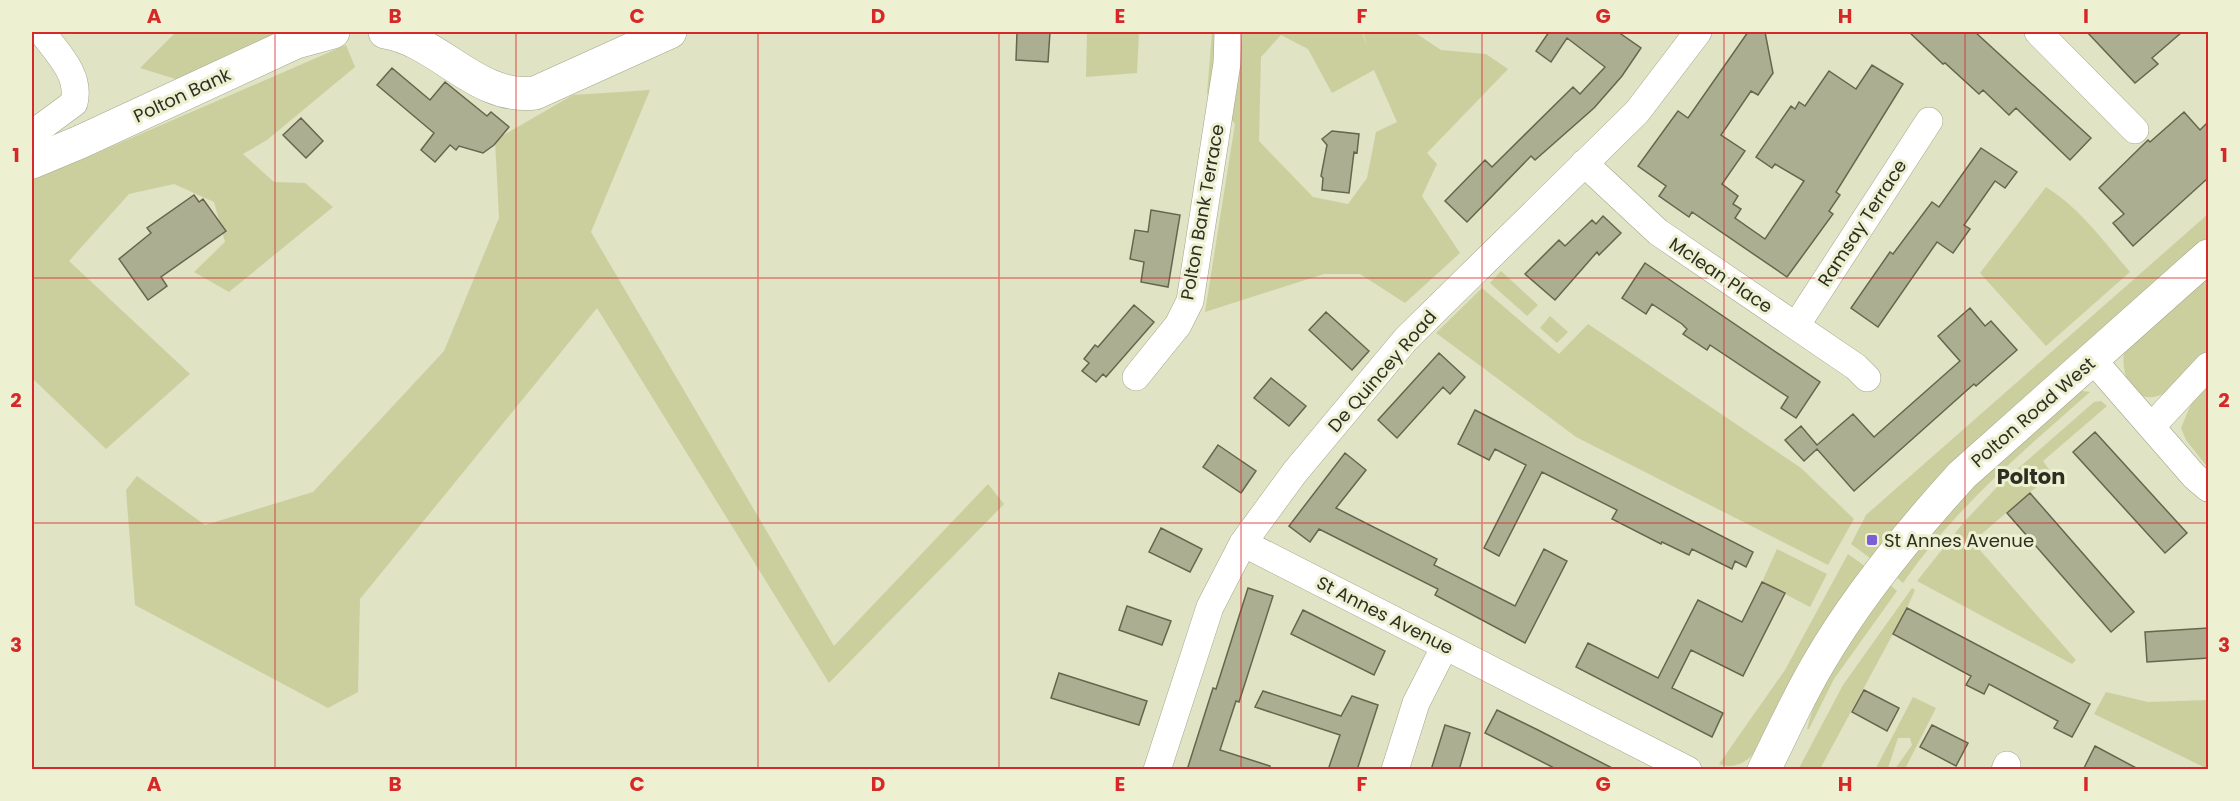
<svg xmlns="http://www.w3.org/2000/svg" width="2240" height="801" font-family="Poppins,sans-serif">
  <style>
    .green { fill: #cbcf9e; fill-rule: evenodd }
    .building { fill: #acae92; stroke: #65674c; stroke-width: 1.5 }
    .lines { fill: none; stroke-linecap: round; stroke-linejoin: round }
    .minor-casing { stroke: #a3a689; stroke-width: 28 }
    .tertiary-casing { stroke: #a3a689; stroke-width: 34 }
    .minor { stroke: #fff; stroke-width: 27 }
    .tertiary { stroke: #fff; stroke-width: 33 }
    .grid { fill: none; stroke: #d62828; stroke-width: 1.5; stroke-opacity: 0.55 }
    .poi-dot { fill: #7b5dd8; stroke: #edf0d1; stroke-width: 2 }
    .labels { text-anchor: middle; dominant-baseline: central; stroke-width: 6; stroke-linejoin: round; paint-order: stroke }
    .street-label { font-size: 18px; fill: #2e2f23; stroke: #edf0d1 }
    .poi-label { font-size: 18px; fill: #2e2f23; stroke: #edf0d1; text-anchor: start }
    .quarter-label { font-size: 21px; font-weight: bold; fill: #2e2f23; stroke: #edf0d1 }
    .neatline { fill: none; stroke: #d62828; stroke-width: 2 }
    .grid-label { font-size: 20px; text-anchor: middle; font-weight: bold; fill: #d62828 }
  </style>
  <rect width="100%" height="100%" fill="#e0e3c4"/>
  <path class="green" d="M176 32H308L182 81 140 68Z
    M1087 32H1139L1137 73 1086 77Z
    M1212 32H1362L1367 47 1363 32H1414L1441 50 1486 54 1508 69 1427 153 1437 164 1422 196 1460 253 1405 303 1360 274H1324L1205 312 1235 124 1207 94ZM1281 35 1308 49 1332 93 1374 70 1397 122 1376 132 1367 178 1348 204 1313 197 1259 141 1261 57Z
    M346 45 355 67 267 140 243 154 274 182 305 183 333 207 229 292 194 272 225 242 214 202 174 184 129 194 69 261 190 374 106 449 32 378V177L83 159Z
    M650 90 591 232 834 646 988 484 1004 504 829 683 597 308 360 599 358 692 328 708 135 605 126 490 137 476 205 525 313 492 444 351 499 218 495 140 573 95Z
    M2046 187C2080 208 2104 242 2130 272L2046 346 1980 273Z
    M2208 214V238L1944 472 1870 558 1851 544 1866 515Z
    M1501 271 1538 305 1527 316 1490 283Z
    M2208 274C2208 292 2213 333 2208 349 2206 358 2195 367 2188 374 2181 381 2172 390 2163 394 2130 409 2119 370 2125 346Z
    M1482 288 1559 354 1588 324 1801 468 1854 519 1828 565 1576 437 1436 333Z
    M1550 316 1568 332 1557 343 1540 328Z
    M2208 386V468L2186 440 2181 428 2191 404Z
    M2082 391 2090 392C2022 452 1955 508 1903 583L1893 574 1950 505 2073 393Z
    M2101 401 2107 406 2043 461 2050 471 2047 478 1978 537 1979 549 2076 660 2072 664 1917 581 1964 522 1998 486 2094 402Z
    M1777 549 1827 574 1810 607 1762 582Z
    M1848 554 1866 567 1759 747C1749 761 1736 770 1719 764L1785 670Z
    M1887 582 1897 591 1834 679 1809 729H1807L1819 688Z
    M1912 588 1915 590 1907 608 1820 769 1798 770 1843 685Z
    M2106 692 2148 702 2208 700V769L2094 714Z
    M1913 697 1936 708 1905 769H1895L1912 745 1910 738H1898L1888 768H1876Z"/>
  <path class="building" d="M1017 32H1050L1048 62 1016 60Z
    M1549 32H1618L1641 48 1622 76 1594 108 1535 160 1531 156 1467 222 1445 201 1485 160 1492 167 1573 87 1580 94 1605 67 1567 38 1551 62 1536 51Z
    M1748 32H1765L1773 73 1758 95 1751 91 1721 135 1745 151 1722 184 1738 196 1733 204 1741 209 1735 218 1765 239 1804 181 1775 164 1772 168 1756 157 1791 106 1795 109 1799 102 1805 106 1829 71 1856 89 1872 65 1903 84 1836 192 1840 195 1829 211 1833 214 1787 277 1692 212 1689 217 1659 196 1666 186 1638 166 1678 111 1688 118Z
    M1909 32H1975L2091 138 2070 160 2016 108 2009 115 1983 90 1979 94 1945 63 1943 64Z
    M2087 32H2182L2152 58 2158 64 2135 83Z
    M392 68 430 100 445 82 487 116 491 112 509 127 494 145 483 153 459 146 456 150 450 145 435 162 421 150 434 133 377 85Z
    M2184 112 2200 130 2208 122V178L2133 246 2113 223 2124 214 2099 188 2148 140 2150 142Z
    M301 118 323 141 306 158 283 135Z
    M1332 131 1359 134 1357 153 1354 152 1349 193 1322 190 1323 178 1321 176 1327 145 1322 139Z
    M1981 148 2017 172 2005 188 1995 181 1964 225 1970 229 1953 253 1937 242 1878 327 1851 308 1890 252 1893 254 1932 202 1939 207Z
    M194 195 199 202 203 199 226 231 161 277 167 286 148 300 119 259 151 233 147 228Z
    M1151 210 1180 215 1168 287 1141 282 1144 262 1130 259 1135 230 1148 232Z
    M1603 216 1621 233 1599 255 1597 252 1555 300 1525 274 1559 240 1565 246 1592 220 1596 224Z
    M1645 263 1820 382 1796 418 1781 408 1788 397 1710 345 1707 350 1683 334 1687 329 1682 324 1652 304 1646 314 1622 298Z
    M1134 305 1154 322 1106 377 1103 374 1096 382 1082 371 1089 363 1084 359 1095 345 1098 347Z
    M1970 308 1985 326 1991 321 2017 350 1976 386 1974 384 1854 491 1817 449 1804 461 1785 440 1801 426 1817 445 1853 414 1874 437 1960 361 1938 336Z
    M1326 312 1369 351 1352 370 1309 330Z
    M1439 353 1465 377 1450 394 1443 387 1397 438 1378 420Z
    M1271 378 1306 406 1289 426 1254 398Z
    M1475 410 1753 552 1746 567 1735 561 1732 569 1692 549 1689 555 1662 542 1661 544 1612 519 1617 510 1542 472 1499 556 1484 548 1526 465 1495 449 1489 460 1458 444Z
    M2095 432 2187 533 2165 553 2073 452Z
    M1218 445 1256 471 1241 493 1203 467Z
    M1345 453 1366 470 1336 508 1437 559 1434 565 1515 606 1544 549 1567 561 1525 643 1435 595 1438 589 1319 529 1310 542 1289 526Z
    M2030 493 2134 612 2111 632 2007 513Z
    M1161 528 1202 549 1190 572 1149 552Z
    M1762 582 1785 593 1743 676 1691 650 1672 688 1723 713 1712 737 1576 667 1588 643 1658 678 1698 600 1742 622Z
    M1248 588 1273 596 1239 702 1236 701 1220 750 1270 766V770H1187L1213 688 1216 689Z
    M1127 606 1171 621 1162 645 1119 630Z
    M1907 608 2090 704 2072 737 2054 728 2058 721 1989 684 1984 694 1966 685 1971 676 1893 634Z
    M1303 610 1385 651 1374 675 1291 634Z
    M2208 628V658L2147 662 2145 632Z
    M1059 673 1147 701 1139 725 1051 698Z
    M1864 690 1899 708 1887 731 1852 712Z
    M1263 691 1341 716 1352 696 1378 705 1357 770H1328L1340 735 1255 707Z
    M1497 710 1538 730 1616 770H1558L1521 751 1485 733Z
    M1445 725 1470 733 1459 770H1431Z
    M1932 725 1968 743 1956 766 1920 747Z
    M2095 746 2140 770H2083Z"/>
  <g class="lines">
    <g class="minor-casing">
      <path id="minor" d="M2038 32 2135 130
        M32 134 74 103C81 75 58 54 42 32
        M1584 163 1658 232 1856 367 1867 378
        M1796 326 1929 121
        M2093 360 2194 476 2208 488
        M1136 377 1178 325 1190 301 1227 63 1228 32
        M2152 426 2208 366
        M1243 543 1688 770
        M1157 770 1210 607 1243 543 1295 472 1406 339 1637 112 1698 32
        M1395 770 1416 703 1445 646
        M2005 770 2007 765"/>
    </g>
    <g class="tertiary-casing">
      <path id="tertiary" d="M385 32C440 41 476 100 535 93L670 32
        M32 162 80 142 296 42 333 32
        M1764 770C1782 734 1798 698 1818 664 1858 595 1909 533 1962 475L2208 256"/>
    </g>
    <use href="#minor" class="minor"/>
    <use href="#tertiary" class="tertiary"/>
  </g>
  <path class="grid" d="M275 32V770M516 32V770M758 32V770M999 32V770M1241 32V770M1482 32V770M1724 32V770M1965 32V770M32 278H2208M32 523H2208"/>
  <rect class="poi-dot" x="1866" y="534" width="12" height="12" rx="3"/>
  <g class="labels">
    <g class="street-label">
      <text transform="translate(182 95) rotate(-25)">Polton Bank</text>
      <text transform="translate(1202 212) rotate(-80)">Polton Bank Terrace</text>
      <text transform="translate(1862 223) rotate(-57)">Ramsay Terrace</text>
      <text transform="translate(1721 275) rotate(34)">Mclean Place</text>
      <text transform="translate(1382 371) rotate(-49)">De Quincey Road</text>
      <text transform="translate(2033 412) rotate(-41)">Polton Road West</text>
      <text transform="translate(1385 615) rotate(27)">St Annes Avenue</text>
    </g>
    <g class="poi-label">
      <text x="1884" y="540">St Annes Avenue</text>
    </g>
    <g class="quarter-label">
      <text x="2031" y="476">Polton</text>
    </g>
  </g>
  <rect width="2240" height="801" fill="none" stroke="#edf0d1" stroke-width="66"/>
  <rect x="33" y="33" width="2174" height="735" class="neatline"/>
  <g class="grid-label">
    <text x="154" y="23">A</text>
    <text x="395" y="23">B</text>
    <text x="637" y="23">C</text>
    <text x="878" y="23">D</text>
    <text x="1120" y="23">E</text>
    <text x="1362" y="23">F</text>
    <text x="1603" y="23">G</text>
    <text x="1845" y="23">H</text>
    <text x="2086" y="23">I</text>
    <text x="16" y="162">1</text>
    <text x="2224" y="162">1</text>
    <text x="16" y="407">2</text>
    <text x="2224" y="407">2</text>
    <text x="16" y="652">3</text>
    <text x="2224" y="652">3</text>
    <text x="154" y="791">A</text>
    <text x="395" y="791">B</text>
    <text x="637" y="791">C</text>
    <text x="878" y="791">D</text>
    <text x="1120" y="791">E</text>
    <text x="1362" y="791">F</text>
    <text x="1603" y="791">G</text>
    <text x="1845" y="791">H</text>
    <text x="2086" y="791">I</text>
  </g>
</svg>
